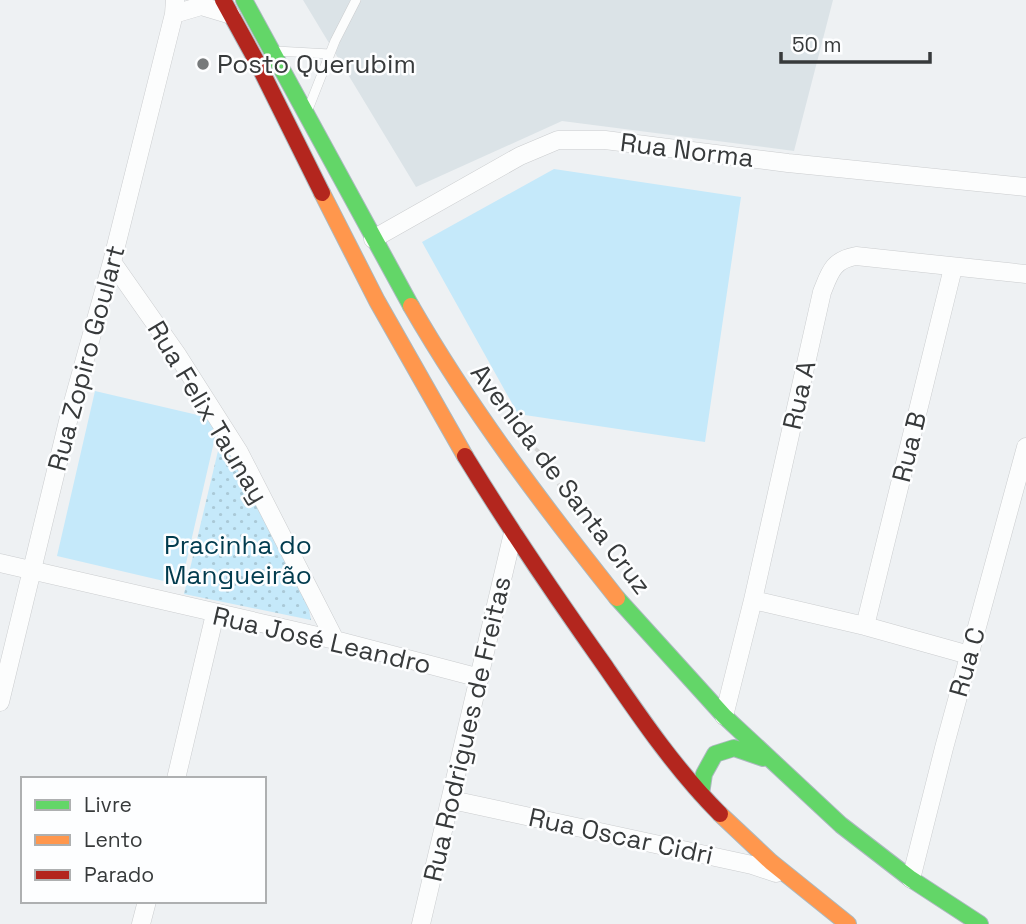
<svg xmlns="http://www.w3.org/2000/svg" width="1026" height="924" font-family="'Space Grotesk',sans-serif">
  <style>
    .built { fill: #dbe3e7 }
    .grass { fill: #c5e9fa }
    .park { fill: url(#park-dots) }
    .lines { fill: none; stroke-linecap: round; stroke-linejoin: round }
    .lane-casing { stroke: #cbcdcf; stroke-width: 10 }
    .street-casing { stroke: #cbcdcf; stroke-width: 19 }
    .fast-casing { stroke: #abb9bf; stroke-width: 18 }
    .slow-casing { stroke: #abb9bf; stroke-width: 18 }
    .jam-casing { stroke: #abb9bf; stroke-width: 18 }
    .path { stroke: #d7d8d8; stroke-width: 3.5; stroke-dasharray: 5 3.5; stroke-linecap: butt }
    .lane { stroke: #fcfdfd; stroke-width: 9 }
    .street { stroke: #fcfdfd; stroke-width: 18 }
    .fast { stroke: #63d668; stroke-width: 16 }
    .slow { stroke: #ff974d; stroke-width: 16 }
    .jam { stroke: #b3261e; stroke-width: 16 }
    .poi-dot { fill: #777a7b; stroke: #fdfeff; stroke-width: 2.5 }
    .labels { text-anchor: middle; dominant-baseline: central; stroke-width: 5; stroke-linejoin: round; paint-order: stroke }
    .poi-label { font-size: 26px; fill: #373a3b; stroke: #fdfeff; text-anchor: start }
    .street-label { font-size: 26px; fill: #373a3b; stroke: #fdfeff }
    .park-label { font-size: 26px; fill: #013b4e; stroke: #fdfeff }
  </style>
  <defs>
    <pattern id="park-dots" width="8" height="8" patternUnits="userSpaceOnUse" patternTransform="scale(1.75)"><rect width="8" height="8" fill="#c5e9fa"/><path d="M2 2h.1M6 6h.1" fill="none" stroke="#aac9d7" stroke-width="1.8" stroke-linecap="round"/></pattern>
  </defs>
  <rect width="100%" height="100%" fill="#eef1f3"/>
  <path class="built" d="M303 0H833L794 151 562 121 416 187Z"/>
  <path class="grass" d="M554 169 741 197 705 442 518 414 422 242Z
    M95 391 219 420 181 585 57 556Z"/>
  <path class="park" d="M222 434 306 593 311 620 184 594Z"/>
  <g class="lines">
    <g class="lane-casing">
      <path id="lane" d="M276 51 330 54
        M309 107 335 41 356 0"/>
    </g>
    <g class="street-casing">
      <path id="street" d="M174 14 201 6 231 15
        M373 239 520 156 558 140H605L788 163 1026 187
        M112 262 178 356 239 452 335 640
        M0 563 335 640 480 678
        M753 600 865 626 969 655
        M865 626 953 268
        M0 702 70 413 112 262 174 14 175 0
        M724 716 753 600 822 292C830 272 833 260 856 256L1026 274
        M176 779 215 614
        M452 800 752 865 776 873
        M911 879 944 748 1026 447
        M141 924 147 901
        M421 924 513 533"/>
    </g>
    <g class="fast-casing">
      <path id="fast" d="M244 0 411 306
        M617 598 724 716 841 825 911 879 980 924
        M701 794 704 774 715 754 734 748 763 758"/>
    </g>
    <g class="slow-casing">
      <path id="slow" d="M322 193 377 301 465 456
        M411 306C471 410 543 505 617 598
        M720 814 771 862 848 924"/>
    </g>
    <g class="jam-casing">
      <path id="jam" d="M223 0 257 62 322 193
        M465 456C509 528 556 597 605 666 640 717 676 770 720 814"/>
    </g>
    <path class="path" d="M529 443 546 458 560 487"/>
    <use href="#lane" class="lane"/>
    <use href="#street" class="street"/>
    <use href="#fast" class="fast"/>
    <use href="#slow" class="slow"/>
    <use href="#jam" class="jam"/>
  </g>
  <circle class="poi-dot" cx="203" cy="64" r="7"/>
  <g class="labels">
    <g class="poi-label">
      <text x="217" y="64">Posto Querubim</text>
    </g>
    <g class="street-label">
      <text transform="translate(687 150) rotate(7)">Rua Norma</text>
      <text transform="translate(86 358) rotate(-75)">Rua Zopiro Goulart</text>
      <text transform="translate(799 395) rotate(-77)">Rua A</text>
      <text transform="translate(208 412) rotate(59)">Rua Felix Taunay</text>
      <text transform="translate(909 447) rotate(-76)">Rua B</text>
      <text transform="translate(561 479) rotate(53)">Avenida de Santa Cruz</text>
      <text transform="translate(322 640) rotate(13)">Rua José Leandro</text>
      <text transform="translate(967 662) rotate(-74)">Rua C</text>
      <text transform="translate(467 729) rotate(-77)">Rua Rodrigues de Freitas</text>
      <text transform="translate(621 836) rotate(12)">Rua Oscar Cidri</text>
    </g>
    <g class="park-label">
      <text x="238" y="545">Pracinha do<tspan x="238" dy="30">Mangueirão</tspan></text>
    </g>
  </g>
  <rect x="21" y="777" width="245" height="126" fill="#fdfeff" stroke="#aeb0b1" stroke-width="2"/>
  <rect x="35" y="800" width="35" height="10" fill="#63d668" stroke="#aeb0b1" stroke-width="2"/>
  <text x="84" y="812" font-size="21" fill="#373a3b">Livre</text>
  <rect x="35" y="835" width="35" height="10" fill="#ff974d" stroke="#aeb0b1" stroke-width="2"/>
  <text x="84" y="847" font-size="21" fill="#373a3b">Lento</text>
  <rect x="35" y="870" width="35" height="10" fill="#b3261e" stroke="#aeb0b1" stroke-width="2"/>
  <text x="84" y="882" font-size="21" fill="#373a3b">Parado</text>
  <path d="M781 52v10h149v-10" fill="none" stroke="#373a3b" stroke-width="3.5"/>
  <text x="792" y="52" font-size="21" fill="#373a3b" stroke="#fdfeff" stroke-width="5" paint-order="stroke">50 m</text>
</svg>
